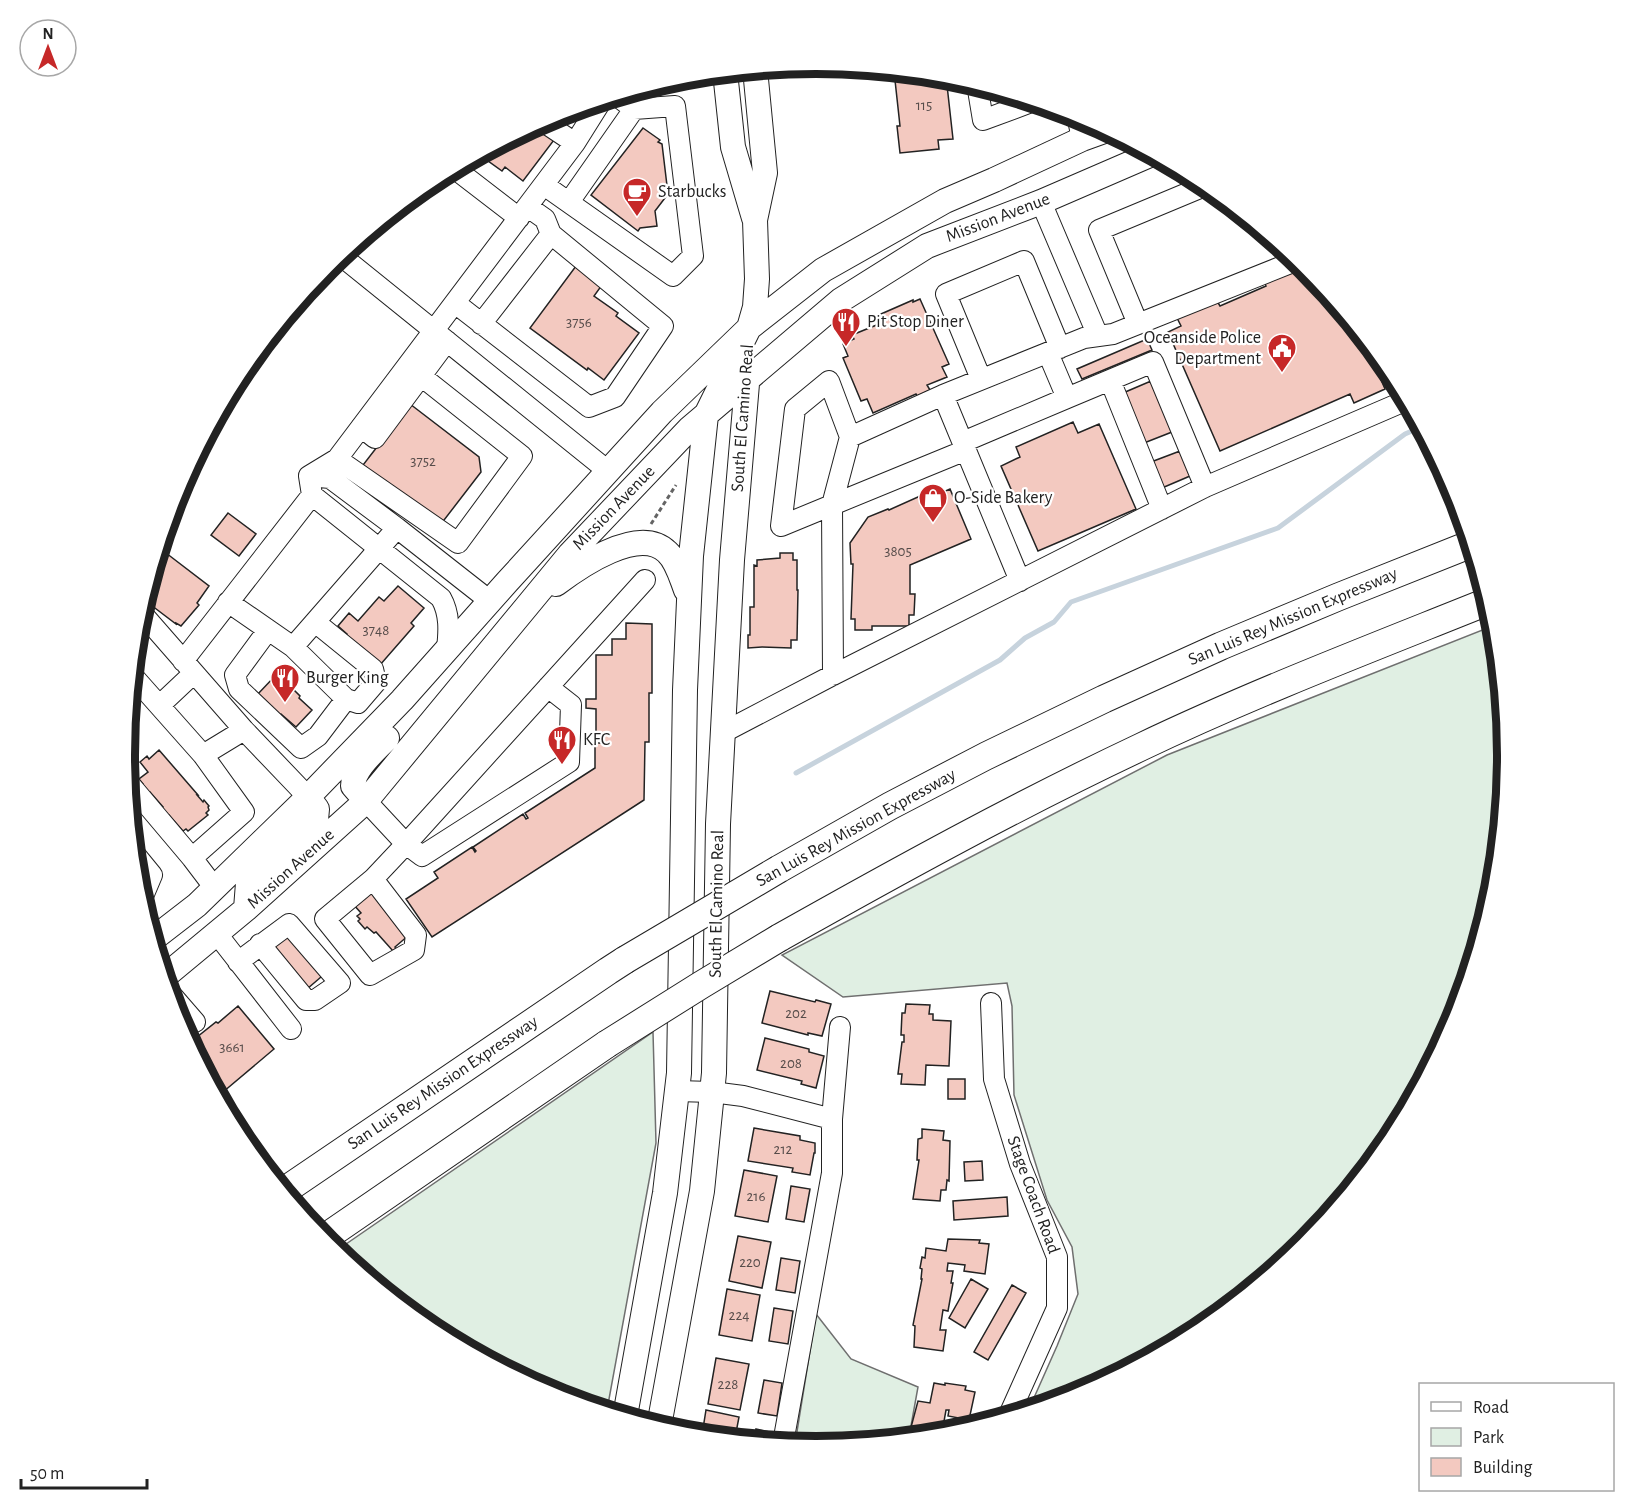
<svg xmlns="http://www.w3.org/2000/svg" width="1632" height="1509" font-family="'Alegreya Sans',sans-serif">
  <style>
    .green { fill: #e0efe3; stroke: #6f6f6f; stroke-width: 1.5 }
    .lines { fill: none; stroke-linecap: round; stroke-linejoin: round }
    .stream { stroke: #c7d3dd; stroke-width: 5 }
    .building { fill: #f3c9c0; stroke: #222; stroke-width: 1.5 }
    .minor-casing { stroke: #222; stroke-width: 22 }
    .major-casing { stroke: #222; stroke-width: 26 }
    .highway-casing { stroke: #222; stroke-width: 29 }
    .path { stroke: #646464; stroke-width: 3; stroke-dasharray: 4.5 3; stroke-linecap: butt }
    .minor { stroke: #fff; stroke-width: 20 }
    .major { stroke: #fff; stroke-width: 24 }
    .highway { stroke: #fff; stroke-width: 27 }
    .highway-bridge-casing { stroke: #222; stroke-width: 29; stroke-linecap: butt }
    .highway-bridge { stroke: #fff; stroke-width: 27 }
    .labels { text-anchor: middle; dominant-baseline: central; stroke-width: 4.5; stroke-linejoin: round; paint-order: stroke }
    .number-label { font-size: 15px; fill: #564c4a }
    .poi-label { font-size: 18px; fill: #222; stroke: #fff; text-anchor: start }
    .street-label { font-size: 18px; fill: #222; stroke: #fff }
    .rim { fill: none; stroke: #222; stroke-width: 8 }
  </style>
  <rect width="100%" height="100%" fill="#fff"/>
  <path class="green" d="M1495 625 1507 755 1494 890 1455 1019 1391 1139 1305 1244 1200 1330 1080 1393 1029 1409 1057 1346 1078 1294 1072 1247 1047 1200 1014 1095 1012 1006 1007 983 843 997 782 955 1167 755Z
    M653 1032 656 1143 607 1410 551 1393 432 1329 336 1251Z
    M816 1314 851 1359 918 1387 909 1437 816 1446 795 1444Z"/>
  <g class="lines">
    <path class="stream" d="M796 773 1000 660 1025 638 1054 622 1071 602 1278 528 1405 434 1421 427"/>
  </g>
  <path class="building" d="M894 71 953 77V84L947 85 953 139 938 140 939 149 900 153 897 126H900Z
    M534 125 554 140 523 181 505 167 502 171 484 158 487 154 484 152Z
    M643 128 660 140 658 142 662 144 668 194 655 211 657 226 640 228 638 231 591 195Z
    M1302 264 1305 272 1309 270 1361 334 1385 389 1354 403 1350 394 1220 451 1168 332 1181 326 1177 318 1217 301 1220 306 1266 286 1264 281Z
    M576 266 602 285 594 296 618 313 616 316 639 333 604 380 588 368 587 370 530 328Z
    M920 299 949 364 942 367 947 377 927 385 930 390 922 394 917 396 916 394 873 413 867 399 861 401 843 358 848 356 843 344 854 339 852 335 884 322 881 314 913 300V302Z
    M1147 339 1152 350 1082 379 1077 369Z
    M1151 381 1172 432 1144 443 1123 393Z
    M410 404 479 457 481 472 441 524 363 465 377 447 373 445Z
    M1073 422 1078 433 1099 424 1136 509 1038 551 1001 466 1020 457 1016 447Z
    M1180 451 1190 476 1162 488 1151 462Z
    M938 488 941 493 950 489 971 539 910 565V594H915L914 615H909V626H872V630H855V619H851L853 564H851L850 543 868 517 888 509 889 510Z
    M228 513 256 534 239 556 211 535Z
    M166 553 209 586 197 603 199 605 181 626 176 623V624L147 602 148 601 144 598 151 575 158 567 156 566Z
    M780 553H793V560H797V590H798L797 640H791V648L762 647 748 648V635H750V607H754V565L757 566V560L780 558Z
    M398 586 424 608 411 623 414 626 380 665 345 636 347 634 338 626 349 613 358 621 379 597 384 601Z
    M626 623 652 624V693H649V742H645L644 800 432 937 406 899 438 878 434 872 472 847 475 852 476 851 473 847 523 814 526 819 528 818 525 813 595 768V743H603V739H596V709L586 708V699H596V655H612V639H626Z
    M275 676 291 691 293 689 300 696 299 698 312 710 296 727 281 714 276 720 256 696Z
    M159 750 198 795H197L203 802 204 800 209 806 208 807 209 810 206 813 208 815 188 831 186 829 183 831 169 815 163 820 159 810 163 807 150 792 144 797 140 787 143 784 139 779 148 772 140 762 147 756 149 759Z
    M370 887 409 935 395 947 396 948 393 951 376 932 374 933 367 927 365 929 358 921 360 919 357 916 361 913 353 904Z
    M291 927 328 971 307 989 270 945Z
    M770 991 815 1002 816 1000 831 1004 822 1036 808 1033V1035L762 1023Z
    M906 1004 930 1005 929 1014H933V1020L951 1021 949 1066 926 1065 925 1085 901 1084 902 1074H898L902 1042H904V1035H901L902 1013H905Z
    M238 1006 274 1049 223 1092 204 1069 191 1045 194 1043 192 1041 216 1022 218 1023Z
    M765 1038 809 1049V1052L824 1056 816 1088 801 1084 802 1081 757 1070Z
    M948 1079H965V1099H948Z
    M754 1128 800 1136V1140L815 1143V1153H814L810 1175 792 1172 793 1168 748 1161Z
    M922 1129 944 1131 943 1140 950 1141 949 1181 947 1180 946 1190H941L940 1201 913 1199 919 1160H917L918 1139 922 1138Z
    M982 1161 983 1180 965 1181 964 1162Z
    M744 1170 777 1176 768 1222 735 1216Z
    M791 1186 810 1189 804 1222 786 1219Z
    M1007 1197 1008 1216 954 1220 953 1201Z
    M738 1236 771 1242 762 1288 729 1281Z
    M948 1239 980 1240 979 1243 989 1244 985 1274 964 1271 965 1265 948 1263 947 1271H953L951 1283H953L948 1311 943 1310 940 1330H946L943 1351 914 1347 915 1326 913 1325 922 1279H921L922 1269 920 1268 922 1257 925 1258 926 1248 946 1251Z
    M781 1258 800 1261 795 1293 776 1290Z
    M971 1279 988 1289 965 1328 949 1318Z
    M1012 1285 1026 1293 988 1360 974 1352Z
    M727 1289 760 1295 752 1341 719 1335Z
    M774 1308 793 1311 788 1344 769 1341Z
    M716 1358 749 1364 740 1410 708 1404Z
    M764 1380 782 1383 777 1416 758 1413Z
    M934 1383 945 1385V1383L966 1386 965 1390 975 1392 969 1420 948 1416 949 1410H946L943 1427 937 1425 935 1434 928 1435 910 1431 918 1401 930 1403Z
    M706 1410 739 1417 735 1438 702 1435Z
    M756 1429 774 1433 773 1442 754 1440Z"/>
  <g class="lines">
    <g class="minor-casing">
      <path id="minor" d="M977 84 983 120 1034 101
        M1077 115 1082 139
        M542 121 575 143
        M454 168 519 218
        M544 185 673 276 693 256 675 106 634 109 617 96
        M569 202 634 109
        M1041 202 1098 336
        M340 255 608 471
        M455 303 589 407 615 397 663 326 551 234 545 219 528 207
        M481 324 551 234
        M1138 324 1099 230 1207 185
        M981 379 946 294 1024 261 1060 348
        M1110 380 1162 509
        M1067 398 1153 362 1205 487
        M361 427 375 438 447 341
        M850 437 829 381 795 409 781 526 832 505 850 437 943 395
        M963 442 1067 398 1048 353
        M337 459 458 543 522 456 421 376
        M309 476 330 478 397 528 490 601
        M312 495 441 598C450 614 449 631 447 649
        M1020 581 943 395 1084 338 1113 334 1298 260
        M228 602 293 647 397 528
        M140 611 244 730 308 797
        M268 630 235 675 239 689 301 748 318 736 346 699
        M293 647 346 699 358 703 376 682 373 669 315 622
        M183 661 312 495 309 476 337 459 575 143 602 100
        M132 675 203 755 244 812 192 858
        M833 675 832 505 966 450
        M160 705 194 673
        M724 732 833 675 1205 487 1407 400
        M203 755 244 730
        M127 781 192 858 214 887
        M366 801 406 844 645 580
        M134 853 152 875 141 901
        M373 879 416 935 414 950 370 975 325 919 373 879 406 844 422 856 569 762 571 705 548 687
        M217 934 291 1029
        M238 962 289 924 340 983 315 1000H306L260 944
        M169 992 195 1022
        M991 1003 994 1079 1020 1164 1057 1257V1308L1009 1415
        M677 1091 712 1092 743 1096 832 1119V1173L783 1443
        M832 1119 840 1027"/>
    </g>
    <g class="major-casing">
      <path id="major" d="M725 72 733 147 754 218
        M556 584C580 566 639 525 667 552 677 561 681 577 686 590
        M366 801 353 786C353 769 375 751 387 738
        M246 909 248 883 316 820 317 809 308 797
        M153 939 197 905 308 797 402 700 507 582 662 412 749 328 823 270 945 201 994 180 1082 139 1107 130
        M164 977 246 909 366 801 570 554 689 429 841 300 927 246 1041 202 1152 154
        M625 1416 665 1193 679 1073 685 690 691 556 706 415 749 328 755 307 757 279 755 220 765 173 755 69
        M659 1426 702 1191 714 1073 718 824 732 560 748 372"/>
    </g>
    <g class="highway-casing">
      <path id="highway" d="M779 869 890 806 986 756 1104 699 1221 646 1338 597 1471 544
        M779 938C898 871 1018 805 1141 747 1254 693 1372 648 1489 601
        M284 1191 608 971 625 960
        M323 1239 607 1044"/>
    </g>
    <path class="path" d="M651 524 676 485"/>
    <use href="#minor" class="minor"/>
    <use href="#major" class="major"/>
    <use href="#highway" class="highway"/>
    <g class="highway-bridge-casing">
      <path id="highway-bridge" d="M625 960 779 869
        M607 1044 701 985 779 938"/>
    </g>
    <use href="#highway-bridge" class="highway-bridge"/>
  </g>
  <defs>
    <g id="cafe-pin" transform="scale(1.5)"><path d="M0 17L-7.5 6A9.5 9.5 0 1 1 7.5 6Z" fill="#c62828" stroke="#fff"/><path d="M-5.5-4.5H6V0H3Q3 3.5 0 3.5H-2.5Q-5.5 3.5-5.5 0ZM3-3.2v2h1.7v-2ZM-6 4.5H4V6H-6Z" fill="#fff"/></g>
    <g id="restaurant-pin" transform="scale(1.5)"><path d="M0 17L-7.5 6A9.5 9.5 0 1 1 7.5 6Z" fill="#c62828" stroke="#fff"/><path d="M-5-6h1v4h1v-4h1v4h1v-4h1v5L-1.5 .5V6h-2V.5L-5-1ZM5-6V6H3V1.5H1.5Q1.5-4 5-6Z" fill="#fff"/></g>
    <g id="civic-pin" transform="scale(1.5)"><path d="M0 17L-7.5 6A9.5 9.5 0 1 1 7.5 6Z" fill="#c62828" stroke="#fff"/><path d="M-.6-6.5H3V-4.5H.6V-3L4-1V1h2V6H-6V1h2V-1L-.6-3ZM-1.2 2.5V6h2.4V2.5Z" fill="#fff"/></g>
    <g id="shop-pin" transform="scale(1.5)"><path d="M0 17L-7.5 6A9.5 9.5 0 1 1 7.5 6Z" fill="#c62828" stroke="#fff"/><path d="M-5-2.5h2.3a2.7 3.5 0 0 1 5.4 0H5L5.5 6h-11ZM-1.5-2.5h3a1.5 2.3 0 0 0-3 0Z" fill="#fff"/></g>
  </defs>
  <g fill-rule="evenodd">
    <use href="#cafe-pin" x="637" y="192"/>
    <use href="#restaurant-pin" x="846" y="322"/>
    <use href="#civic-pin" x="1282" y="348"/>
    <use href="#shop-pin" x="933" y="498"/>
    <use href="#restaurant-pin" x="285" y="678"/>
    <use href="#restaurant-pin" x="562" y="740"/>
  </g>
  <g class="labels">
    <g class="number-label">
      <text x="924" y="105">115</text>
      <text x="579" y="322">3756</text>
      <text x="423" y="461">3752</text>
      <text x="898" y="551">3805</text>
      <text x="376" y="630">3748</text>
      <text x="796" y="1013">202</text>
      <text x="232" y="1047">3661</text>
      <text x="791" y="1063">208</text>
      <text x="783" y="1149">212</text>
      <text x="756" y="1196">216</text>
      <text x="750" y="1262">220</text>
      <text x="739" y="1315">224</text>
      <text x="728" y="1384">228</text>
    </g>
    <g class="poi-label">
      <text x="658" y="192">Starbucks</text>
      <text x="867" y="322">Pit Stop Diner</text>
      <text x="1261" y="338" text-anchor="end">Oceanside Police<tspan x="1261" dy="21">Department</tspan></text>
      <text x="954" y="498">O-Side Bakery</text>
      <text x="306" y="678">Burger King</text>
      <text x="583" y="740">KFC</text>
    </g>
    <g class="street-label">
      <text transform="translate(998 218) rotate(-21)">Mission Avenue</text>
      <text transform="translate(743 418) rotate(-86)">South El Camino Real</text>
      <text transform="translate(614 508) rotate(-46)">Mission Avenue</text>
      <text transform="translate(1293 617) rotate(-23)">San Luis Rey Mission Expressway</text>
      <text transform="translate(856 828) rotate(-29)">San Luis Rey Mission Expressway</text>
      <text transform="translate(291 869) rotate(-42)">Mission Avenue</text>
      <text transform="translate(717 904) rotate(-89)">South El Camino Real</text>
      <text transform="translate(443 1083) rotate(-34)">San Luis Rey Mission Expressway</text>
      <text transform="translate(1033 1195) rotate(70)">Stage Coach Road</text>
    </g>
  </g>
  <path d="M0 0H1632V1509H0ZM135 755a681 681 0 1 1 1362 0a681 681 0 1 1-1362 0Z" fill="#fff" fill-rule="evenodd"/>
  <path class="rim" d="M135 755a681 681 0 1 1 1362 0a681 681 0 1 1-1362 0Z"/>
  <rect x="1419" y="1383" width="195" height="108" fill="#ffffff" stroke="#a7a7a7" stroke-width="1.5"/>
  <rect x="1431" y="1402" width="30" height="9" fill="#ffffff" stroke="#a7a7a7" stroke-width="1.5"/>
  <text x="1473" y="1413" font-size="18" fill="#222222">Road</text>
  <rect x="1431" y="1428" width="30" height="18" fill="#e0efe3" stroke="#a7a7a7" stroke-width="1.5"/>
  <text x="1473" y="1443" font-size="18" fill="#222222">Park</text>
  <rect x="1431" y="1458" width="30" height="18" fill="#f3c9c0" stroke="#a7a7a7" stroke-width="1.5"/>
  <text x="1473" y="1473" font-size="18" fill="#222222">Building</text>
  <g transform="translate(48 48)"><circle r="28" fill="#ffffff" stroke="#a7a7a7" stroke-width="1.5"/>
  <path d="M0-4.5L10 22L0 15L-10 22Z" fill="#c62828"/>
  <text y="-9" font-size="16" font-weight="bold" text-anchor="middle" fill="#222222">N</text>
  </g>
  <path d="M21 1479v9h126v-9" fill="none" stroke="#222222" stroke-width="3"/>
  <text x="30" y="1479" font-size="18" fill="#222222" stroke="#ffffff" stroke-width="4.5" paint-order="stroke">50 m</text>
</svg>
